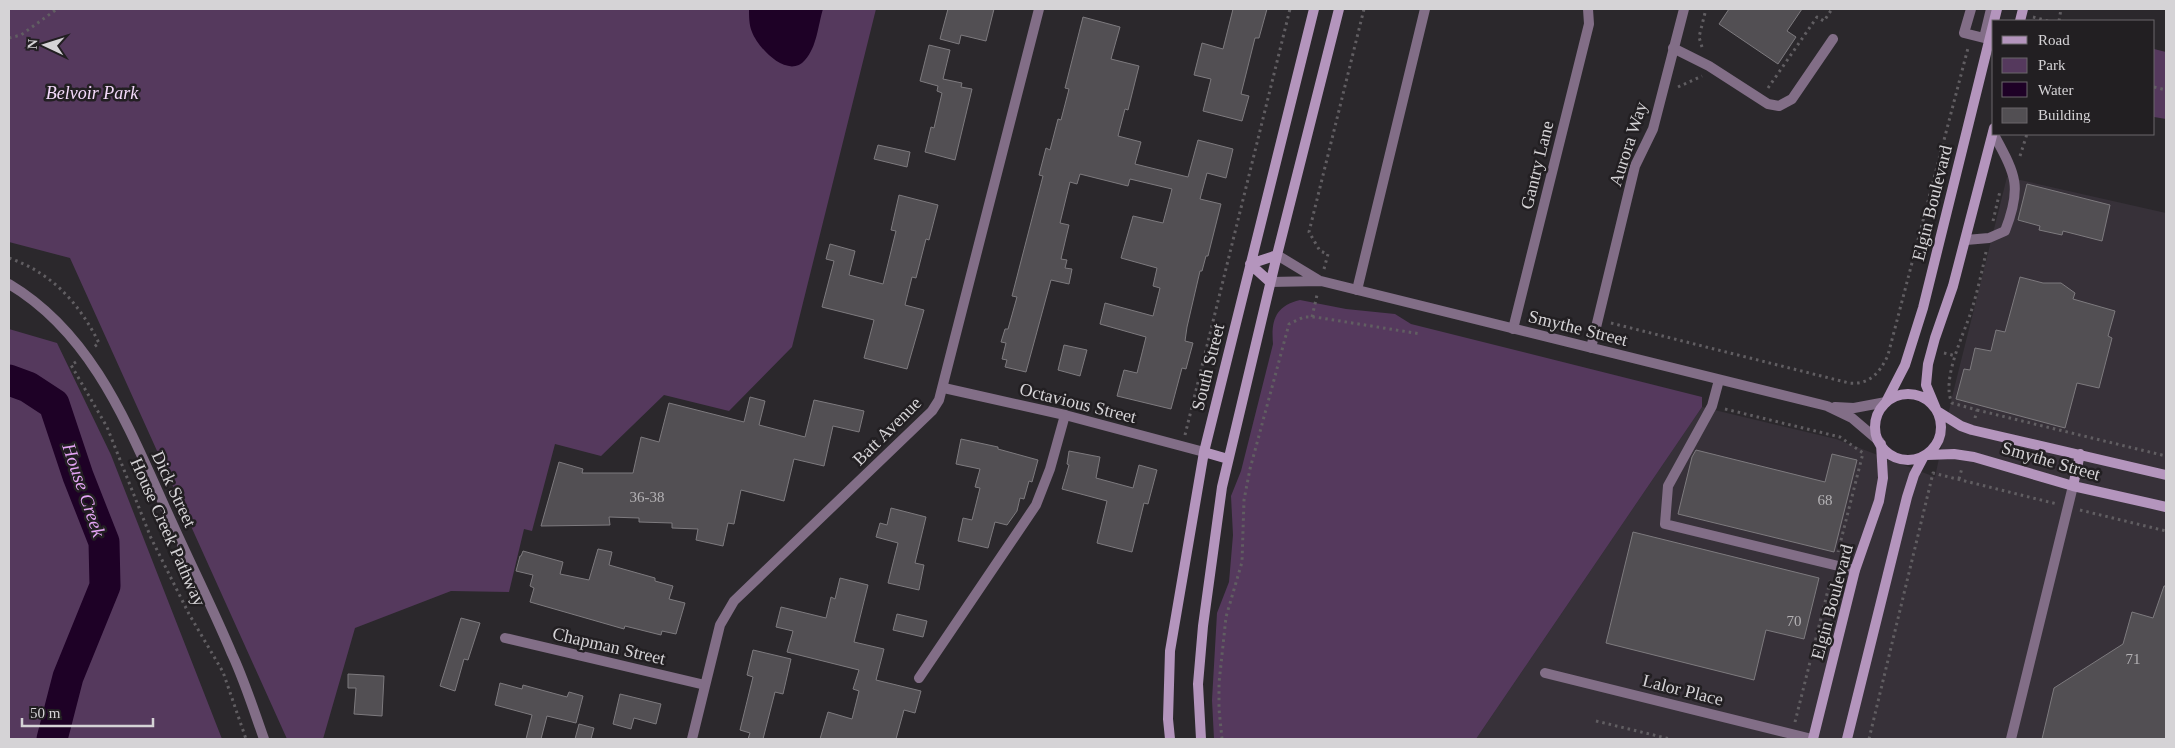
<svg xmlns="http://www.w3.org/2000/svg" width="2175" height="748" font-family="Georgia,serif">
  <style>
    .built { fill: #373139 }
    .green { fill: #55395d }
    .water { fill: #1e0126 }
    .lines { fill: none; stroke-linecap: round; stroke-linejoin: round }
    .river { stroke: #1e0126; stroke-width: 31 }
    .building { fill: #524f53; stroke: #7d7a7e }
    .path { stroke: #615e62; stroke-width: 3; stroke-dasharray: 2.5 4; stroke-linecap: butt }
    .lane { stroke: #826e87; stroke-width: 10 }
    .street { stroke: #826e87; stroke-width: 10 }
    .secondary { stroke: #b495bd; stroke-width: 10 }
    .labels { text-anchor: middle; dominant-baseline: central; stroke-width: 5; stroke-linejoin: round; paint-order: stroke }
    .number-label { font-size: 15px; fill: #b4b2b5 }
    .park-label { font-size: 18px; font-style: italic; fill: #f4dafb; stroke: #221f22 }
    .street-label { font-size: 18px; fill: #d5d3d6; stroke: #221f22 }
    .water-label { font-size: 19px; font-style: italic; fill: #e5a5f5; stroke: #221f22 }
  </style>
  <rect width="100%" height="100%" fill="#2b282c"/>
  <path class="built" d="M2007 177 2166 213V739H1476L1702 407 1836 439 1935 477 1952 397Z"/>
  <path class="green" d="M9 9H876L792 347 729 411 664 395 601 456 555 444 532 531 524 529 509 592 451 591 355 628 323 739H287L70 258 9 242Z
    M2154 49 2166 52V119L2154 117Z
    M1300 300 1346 309 1395 314 1411 324 1702 397V407L1476 739H1214L1212 700 1217 613 1229 582 1233 535 1231 496 1241 471 1273 344C1271 321 1275 306 1300 300Z
    M9 329 57 343 111 455 222 739H9Z"/>
  <path class="water" d="M749 9H823C818 25 817 47 805 60 788 80 758 48 752 32 749 25 749 16 749 9Z"/>
  <g class="lines">
    <path class="river" d="M9 380 28 387 54 404 78 476 104 542 105 586 68 677 52 739"/>
  </g>
  <path class="building" d="M948 9H994L986 41 961 35 959 44 940 39Z
    M1233 9H1267L1259 38H1255L1241 94 1249 96 1242 121 1203 111 1211 79 1194 75 1202 43 1223 49Z
    M1729 9H1802L1787 31 1796 37 1778 64 1719 24Z
    M1083 17 1120 27 1111 59 1139 66 1128 110 1125 109 1118 136 1141 142 1135 164 1188 177 1198 140 1233 149 1226 178 1207 173 1200 199 1221 204 1208 256H1206L1202 271H1200L1187 327 1185 341 1193 343 1186 369 1182 368 1171 409 1117 396 1124 370 1137 373 1146 337 1100 324 1105 303 1153 316 1160 288 1153 286 1157 268 1121 258 1133 216 1163 223 1172 189 1130 179 1128 186 1080 174 1077 184 1070 182 1060 223 1069 225 1061 259 1067 260 1065 268 1072 269 1069 284 1051 280 1026 372 1005 367 1007 360 1002 359 1006 343 1001 342 1005 329H1008L1017 297 1012 296 1043 176 1039 175 1046 148 1050 150 1058 119 1061 120 1069 89 1065 88Z
    M929 45 950 50 943 79 962 83 961 87 972 89 955 160 925 152 931 127 934 128 942 93 937 91 938 86 920 81Z
    M878 145 910 152 907 167 874 159Z
    M2027 184 2110 205 2102 241 2063 231 2062 235 2039 230 2040 226 2018 220Z
    M899 195 938 205 929 240 926 239 916 278 912 277 905 305 924 310 907 369 864 358 874 320 822 307 834 261 826 259 830 244 855 251 849 275 883 284 896 231 891 230Z
    M2020 277 2043 283H2061L2075 293 2073 299 2115 311 2108 336 2112 338 2099 388 2077 383 2065 428 1956 399 1964 369 1970 370 1975 348 1991 351 1996 330 2005 332Z
    M1064 345 1087 350 1080 376 1058 370Z
    M750 397 765 401 759 425 805 437 814 400 864 411 859 432 833 426 824 466 794 459 784 501 741 490 734 524 728 523 723 546 696 540 698 529 672 528V523L639 522V518L609 517 610 525 541 526 559 462 583 469 582 473H633L641 437 659 442 669 403 744 422Z
    M961 439 998 447V449L1038 460 1032 482 1029 481 1024 499 1020 498 1017 511 1007 525 995 522 988 548 958 541 963 518 972 520 980 488 975 487 980 469 956 464Z
    M1696 450 1825 482 1832 454 1857 460 1834 552 1678 514 1692 457Z
    M1069 451 1100 457 1096 478 1133 488 1139 465 1157 470 1148 504 1144 503 1132 552 1097 543 1107 501 1062 489 1069 465 1067 464Z
    M891 508 926 517 915 563 924 565 919 590 888 583 898 543 876 537 880 523 887 525Z
    M1633 532 1819 578 1804 639 1766 630 1754 680 1606 643Z
    M598 549 612 552 609 565 655 578V581L673 586 669 599 685 603 676 634 662 631 661 635 625 626 624 629 530 602 534 588 530 586 533 575 516 571 520 556H521L523 551 563 562 560 574 589 580Z
    M840 578 868 585 854 642 884 649 876 680 921 691 915 713 904 710 896 739H820L828 712 852 719 859 691 853 689 859 670 787 652 793 631 776 627 781 607 826 618 831 597 835 599Z
    M2164 586H2166V739H2042L2054 688 2123 644 2132 612 2153 618Z
    M897 614 927 621 923 637 893 630Z
    M461 618 480 623 468 660 464 659 455 691 440 686Z
    M753 650 791 659 783 694 775 692 763 739H748L750 733 740 730 753 677 747 675Z
    M348 674 384 676 382 716 354 714 356 688H348Z
    M500 683 522 689 523 685 567 697 569 692 583 696 576 723 547 716 541 739H526L532 715 495 705Z
    M620 694 661 704 656 724 634 718 631 729 613 724Z
    M579 724 594 728 591 739H575Z"/>
  <g class="lines">
    <path class="path" d="M2033 17 2048 21
      M2059 21 2061 9
      M9 38 21 35 57 9
      M1702 47 1699 37 1706 9
      M1678 87 1702 76
      M2154 87 2166 90
      M1768 88 1817 17 1824 21 1832 9
      M2020 156 2027 134
      M1993 221 2000 191
      M9 258C52 273 79 303 99 343L94 347
      M1324 269 1328 254 1320 251 1309 232 1364 9
      M1312 317 1317 295
      M1611 323 1849 383C1869 385 1880 373 1888 355L1968 48
      M1944 353 1956 356
      M76 362 71 365 107 427 151 538 189 614 223 672 246 739
      M1725 409 1840 437 1863 453 1838 552
      M1977 410 2166 456
      M1975 418 1977 410 1952 403C1941 380 1963 336 1971 312 1977 293 1982 272 1986 252
      M1185 435 1290 9
      M1959 479 1962 468
      M2080 510 2166 531
      M1596 721 1670 739
      M1795 722 1831 578
      M1222 739 1219 709V683L1226 617 1242 562 1244 500 1250 469 1289 324 1304 317H1315L1421 334
      M1869 739 1933 473 2057 504"/>
    <path class="lane" d="M1673 48 1709 66 1768 104 1779 106 1792 99 1833 39
      M1966 240 1989 238 2005 231C2023 185 2015 174 1993 133
      M1357 290 1425 9
      M1513 329 1589 24 1588 9
      M1719 380 1712 406 1668 486 1665 524 1855 570
      M1545 673 1812 739
      M919 678 1036 505 1050 469 1065 415
      M2011 739 2073 486"/>
    <path class="street" d="M1971 9 1964 33 1984 38 1991 9
      M1277 255 1320 281
      M1270 282 1321 281 1827 406 1852 418 1879 441
      M9 284C98 337 132 437 174 527 193 569 214 611 232 654 245 682 254 711 264 739
      M1591 348 1635 166 1653 129 1684 9
      M944 388 1065 415 1204 452
      M1835 407 1854 408 1886 402
      M505 638 705 685
      M692 739 720 625 734 601 932 411 939 400 1039 9"/>
    <path class="secondary" d="M2020 21 2023 9
      M1270 282 1250 264 1277 255
      M1875 427a33 33 0 1 1 66 0a33 33 0 1 1-66 0Z
      M1887 400 1905 365 1923 308 1997 9
      M1936 409 1926 385 1928 364 1935 338 1953 286 1994 128
      M1937 411 1961 426 1972 430 2166 475
      M1204 452 1228 459
      M1927 455 1954 454 1974 457 2073 486 2166 507
      M2073 486 2080 454
      M1170 739 1168 719 1170 651 1204 452 1314 9
      M1201 739 1198 684 1203 626 1222 487 1277 255 1339 9
      M1813 739 1855 570 1879 501 1883 478 1881 444
      M1847 739 1907 497 1914 475 1924 456"/>
  </g>
  <g class="labels">
    <g class="number-label">
      <text x="647" y="497">36-38</text>
      <text x="1825" y="500">68</text>
      <text x="1794" y="621">70</text>
      <text x="2133" y="659">71</text>
    </g>
    <g class="park-label">
      <text x="92" y="93">Belvoir Park</text>
    </g>
    <g class="street-label">
      <text transform="translate(1628 144) rotate(-72)">Aurora Way</text>
      <text transform="translate(1537 165) rotate(-76)">Gantry Lane</text>
      <text transform="translate(1932 203) rotate(-76)">Elgin Boulevard</text>
      <text transform="translate(1578 328) rotate(14)">Smythe Street</text>
      <text transform="translate(1208 367) rotate(-76)">South Street</text>
      <text transform="translate(1078 403) rotate(14)">Octavious Street</text>
      <text transform="translate(887 431) rotate(-45)">Batt Avenue</text>
      <text transform="translate(2051 461) rotate(16)">Smythe Street</text>
      <text transform="translate(174 489) rotate(65)">Dick Street</text>
      <text transform="translate(168 532) rotate(66)">House Creek Pathway</text>
      <text transform="translate(1832 602) rotate(-75)">Elgin Boulevard</text>
      <text transform="translate(609 646) rotate(13)">Chapman Street</text>
      <text transform="translate(1683 690) rotate(14)">Lalor Place</text>
    </g>
    <g class="water-label">
      <text transform="translate(84 490) rotate(71)">House Creek</text>
    </g>
  </g>
  <rect width="2175" height="748" fill="none" stroke="#d5d3d6" stroke-width="20"/>
  <rect x="1992" y="20" width="162" height="115" fill="#221f22" stroke="#6a676a"/>
  <rect x="2002" y="36" width="25" height="8" fill="#b495bd" stroke="#6a676a"/>
  <text x="2038" y="45" font-size="15" fill="#d5d3d6">Road</text>
  <rect x="2002" y="58" width="25" height="15" fill="#55395d" stroke="#6a676a"/>
  <text x="2038" y="70" font-size="15" fill="#d5d3d6">Park</text>
  <rect x="2002" y="82" width="25" height="15" fill="#1e0126" stroke="#6a676a"/>
  <text x="2038" y="95" font-size="15" fill="#d5d3d6">Water</text>
  <rect x="2002" y="108" width="25" height="15" fill="#524f53" stroke="#6a676a"/>
  <text x="2038" y="120" font-size="15" fill="#d5d3d6">Building</text>
  <g transform="translate(45 45) rotate(274)" stroke="#221f22" stroke-width="4" paint-order="stroke">
  <path d="M0-4L9 19L0 12L-9 19Z" fill="#d5d3d6"/>
  <text y="-8" font-size="14" font-weight="bold" text-anchor="middle" fill="#d5d3d6">N</text>
  </g>
  <path d="M22 718v8h131v-8" fill="none" stroke="#d5d3d6" stroke-width="2.5"/>
  <text x="30" y="718" font-size="15" fill="#d5d3d6" stroke="#221f22" stroke-width="4" paint-order="stroke">50 m</text>
</svg>
